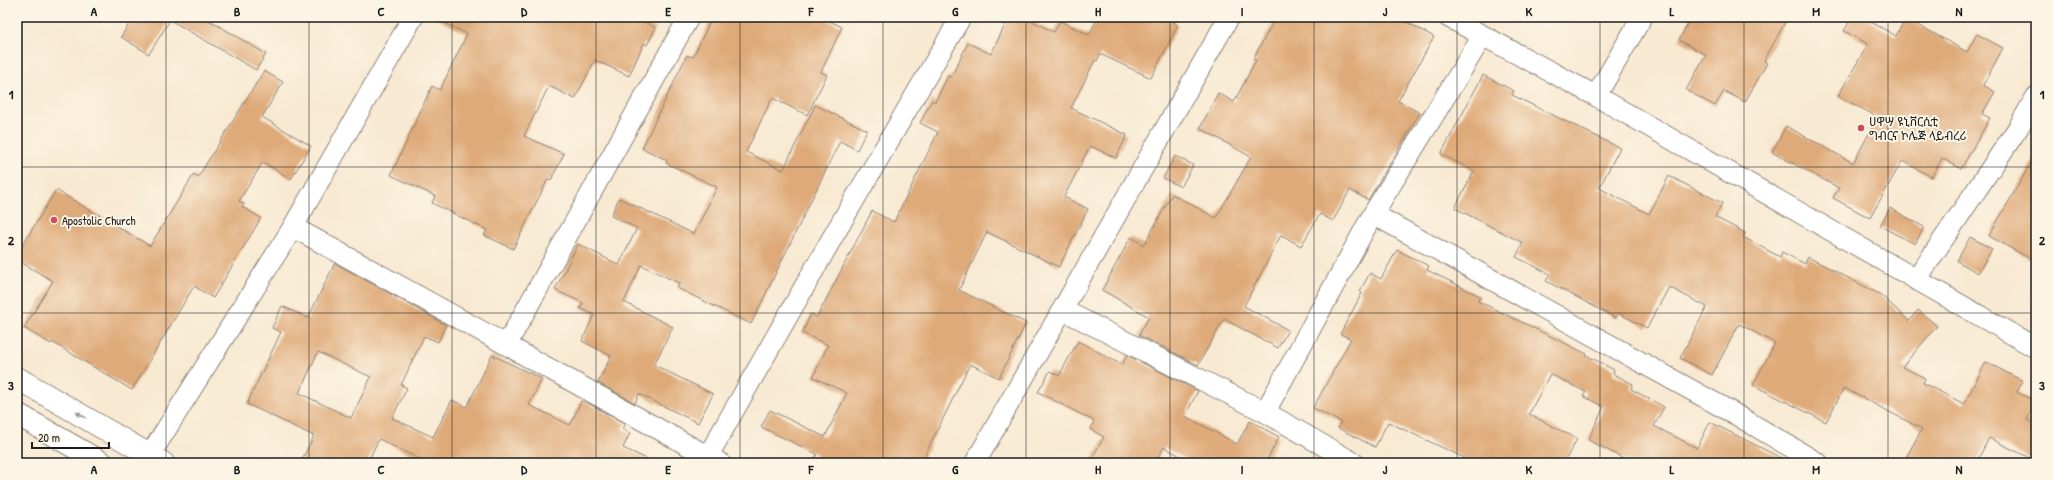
<svg xmlns="http://www.w3.org/2000/svg" width="2053" height="480" font-family="'Patrick Hand','Noto Sans Ethiopic',sans-serif">
  <style>
    .building { fill: #dfaa79; fill-rule: evenodd }
    .lines { fill: none; stroke-linecap: round; stroke-linejoin: round }
    .street-casing { stroke: #8a8277; stroke-width: 22 }
    .secondary-casing { stroke: #8a8277; stroke-width: 24 }
    .street { stroke: #fff; stroke-width: 20 }
    .secondary { stroke: #fff; stroke-width: 22 }
    .oneway { fill: #999 }
    .grid { fill: none; stroke: #1c1c1c; stroke-width: 1; stroke-opacity: 0.55 }
    .poi-dot { fill: #d1495b; stroke: #fcf5e5; stroke-width: 1.5 }
    .labels { text-anchor: middle; dominant-baseline: central; stroke-width: 4; stroke-linejoin: round; paint-order: stroke }
    .poi-label { font-size: 12px; fill: #1c1c1c; stroke: #fcf5e5; text-anchor: start }
    .neatline { fill: none; stroke: #1c1c1c; stroke-width: 1.5 }
    .grid-label { font-size: 13px; text-anchor: middle; font-weight: bold; fill: #1c1c1c }
  </style>
  <rect width="100%" height="100%" fill="#fcf5e5"/>
  <filter id="ink" filterUnits="userSpaceOnUse"><feTurbulence type="fractalNoise" baseFrequency=".025" numOctaves="2"/><feDisplacementMap in="SourceGraphic" scale="8" xChannelSelector="R" yChannelSelector="G"/><feConvolveMatrix kernelMatrix="1 2 1 2 8 2 1 2 1" color-interpolation-filters="sRGB"/></filter>
  <filter id="wash" filterUnits="userSpaceOnUse"><feTurbulence type="fractalNoise" baseFrequency=".012" numOctaves="4" result="noise"/><feDisplacementMap in="SourceGraphic" scale="16" xChannelSelector="R" yChannelSelector="G"/><feGaussianBlur stdDeviation="0.9" result="paint"/><feColorMatrix in="noise" values="0 0 0 0 0 0 0 0 0 0 0 0 0 0 0 0 0 1.4 0 .05"/><feComposite in="paint" operator="in"/></filter>
  <g filter="url(#wash)">
    <rect width="100%" height="100%" fill="#f8e9d2"/>
    <g id="blocks">
      <path class="building" d="M133 17H204L266 54 256 70 170 20 149 54 121 37Z
        M433 17H635L656 28 647 45 644 43 629 76 595 60 575 99 549 86 524 136 564 154 551 180 548 179 513 249 484 235 487 230 432 203 435 196 391 175 432 86 440 90 467 34Z
        M712 17H821L842 27 821 72 827 75 807 115 772 98 746 152 783 170 815 105 867 130 857 150 840 141 751 324 677 288 679 283 641 265 624 302 673 327 654 365 713 394 698 423 639 394 635 403 598 383 611 356 582 341 594 315 580 308 583 303 555 290 578 244 619 265 637 228 611 216 619 198 694 234 717 187 666 163 667 160 642 148 687 55 693 57Z
        M1009 17H1024L1054 32 1060 21 1089 35 1098 17H1177L1174 23 1178 25 1151 78 1100 54 1097 61 1095 60 1071 108 1127 135 1116 158 1090 146 1064 197 1088 209 1059 267 987 232 959 290 1026 323 999 378 970 364 921 463H813L817 454 761 427 770 410 825 437 847 393 813 377 828 345 802 333 811 314 817 317 872 211 894 222 938 132 920 123 932 100 935 102 948 76 951 77 968 43 991 54Z
        M1276 17H1397L1434 37 1398 101 1420 113 1368 200 1350 190 1333 221 1320 214 1301 246 1281 235 1244 306 1288 330 1278 348 1224 319 1198 365 1139 335 1149 317 1102 290 1131 237 1144 245 1172 194 1216 218 1251 157 1200 128 1218 93 1234 102 1256 60 1253 59Z
        M1691 17H1788L1764 61 1767 63 1745 102 1724 91 1715 106 1686 90 1706 55 1679 40Z
        M1852 17H1862L1896 36 1906 18 1967 52 1977 34 2003 48 1983 85 1995 92 1982 114 1990 118 1961 169 1942 158 1932 177 1902 161 1870 218 1833 198 1839 188 1772 152 1786 126 1853 163 1878 117 1838 96 1868 44 1844 31Z
        M264 71 283 82 262 117 311 146 291 179 263 162 239 201 244 204 242 207 261 218 213 298 194 286 132 390 52 342 51 344 24 328 53 281 17 260V254L56 190 150 246 194 174 198 177Z
        M1483 75 1514 91 1512 95 1620 148 1599 188 1649 214 1669 176 1722 203 1715 217 1745 233 1743 237 1780 257 1782 252 1805 264 1808 257 1881 295 1909 321 1918 310 1937 326 1902 367 1925 378 1923 383 1964 404 1986 362 2023 381 2017 392 2036 402 2027 420 2036 425V461L1989 438 1976 463H1903L1922 429 1844 388 1826 422 1753 385 1775 343 1739 324 1712 375 1680 358 1707 307 1669 287 1647 328 1618 313 1616 318 1546 281 1550 274 1516 257 1523 243 1455 208 1474 171 1441 154Z
        M2036 154V262L1989 236Z
        M1175 156 1193 165 1181 187 1163 178Z
        M1890 208 1924 227 1915 244 1880 226Z
        M1970 237 1992 249 1978 273 1957 261Z
        M1397 250 1429 266 1427 270 1480 296 1478 301 1587 354 1586 355 1614 370 1613 374 1633 384 1631 389 1664 407 1654 426 1697 448 1710 422 1791 463H1633L1588 440 1604 407 1583 396 1586 392 1550 374 1529 414 1577 439 1564 463H1475L1388 422 1375 447 1338 428 1341 422 1313 408 1351 339 1340 334 1362 293 1360 291 1370 273 1381 279Z
        M335 263 446 325 438 342 424 336 401 385 407 388 392 418 433 437 452 400 467 407 492 355 542 379 529 405 570 425 581 401 588 403 625 424 622 429 630 433 623 448 656 463H427L379 439 367 463H300L314 436 247 404 281 332 272 328 282 306 308 318ZM318 352 371 377 351 418 299 393Z
        M1078 341 1122 365 1127 355 1198 391 1185 416 1237 444 1250 421 1279 437 1267 460 1272 463H1193L1164 447 1155 463H1089L1104 437 1090 429 1094 421 1038 392 1050 371 1059 376Z"/>
    </g>
  </g>
  <g filter="url(#ink)">
    <use href="#blocks" fill-opacity="0" stroke="#8a8277" stroke-width="1"/>
    <g class="lines">
      <g class="street-casing">
        <path id="street" d="M1448 17 1596 96 2036 348
          M1596 96 1642 17
          M1373 214 1733 413 1818 463
          M293 227 720 463
          M1916 280 2018 128 2036 97
          M1063 310 1265 412 1354 463
          M507 344 689 17
          M1265 412 1373 214 1482 37
          M708 456 835 233 961 17
          M145 463 293 227 413 17
          M975 463 1229 17"/>
      </g>
      <g class="secondary-casing">
        <path id="secondary" d="M17 378 163 463
          M17 414 102 463"/>
      </g>
      <use href="#street" class="street"/>
      <use href="#secondary" class="secondary"/>
    </g>
    <defs><path id="oneway-solid" d="M-6-.8H1V-3.2L6.5 0L1 3.2V.8H-6Z"/></defs>
    <use class="oneway" href="#oneway-solid" transform="translate(81 415) rotate(-150)"/>
  </g>
  <path class="grid" d="M166 17V463M309 17V463M452 17V463M596 17V463M740 17V463M883 17V463M1026 17V463M1170 17V463M1314 17V463M1457 17V463M1600 17V463M1744 17V463M1888 17V463M17 167H2036M17 313H2036"/>
  <g class="poi-dot">
    <circle cx="1861" cy="128" r="4"/>
    <circle cx="54" cy="220" r="4"/>
  </g>
  <g class="labels">
    <g class="poi-label">
      <text x="1869" y="121">ሀዋሣ ዩኒቨርሲቲ<tspan x="1869" dy="14">ግብርና ኮሌጅ ላይብረሪ</tspan></text>
      <text x="62" y="220">Apostolic Church</text>
    </g>
  </g>
  <rect width="2053" height="480" fill="none" stroke="#fcf5e5" stroke-width="44"/>
  <path d="M32 442v6h77v-6" fill="none" stroke="#1c1c1c" stroke-width="2"/>
  <text x="38" y="442" font-size="12" fill="#1c1c1c" stroke="#fcf5e5" stroke-width="3" paint-order="stroke">20 m</text>
  <rect x="22" y="22" width="2009" height="436" class="neatline"/>
  <g class="grid-label">
    <text x="94" y="16">A</text>
    <text x="237" y="16">B</text>
    <text x="381" y="16">C</text>
    <text x="524" y="16">D</text>
    <text x="668" y="16">E</text>
    <text x="811" y="16">F</text>
    <text x="955" y="16">G</text>
    <text x="1098" y="16">H</text>
    <text x="1242" y="16">I</text>
    <text x="1385" y="16">J</text>
    <text x="1529" y="16">K</text>
    <text x="1672" y="16">L</text>
    <text x="1816" y="16">M</text>
    <text x="1959" y="16">N</text>
    <text x="11" y="99">1</text>
    <text x="2042" y="99">1</text>
    <text x="11" y="245">2</text>
    <text x="2042" y="245">2</text>
    <text x="11" y="390">3</text>
    <text x="2042" y="390">3</text>
    <text x="94" y="474">A</text>
    <text x="237" y="474">B</text>
    <text x="381" y="474">C</text>
    <text x="524" y="474">D</text>
    <text x="668" y="474">E</text>
    <text x="811" y="474">F</text>
    <text x="955" y="474">G</text>
    <text x="1098" y="474">H</text>
    <text x="1242" y="474">I</text>
    <text x="1385" y="474">J</text>
    <text x="1529" y="474">K</text>
    <text x="1672" y="474">L</text>
    <text x="1816" y="474">M</text>
    <text x="1959" y="474">N</text>
  </g>
</svg>
